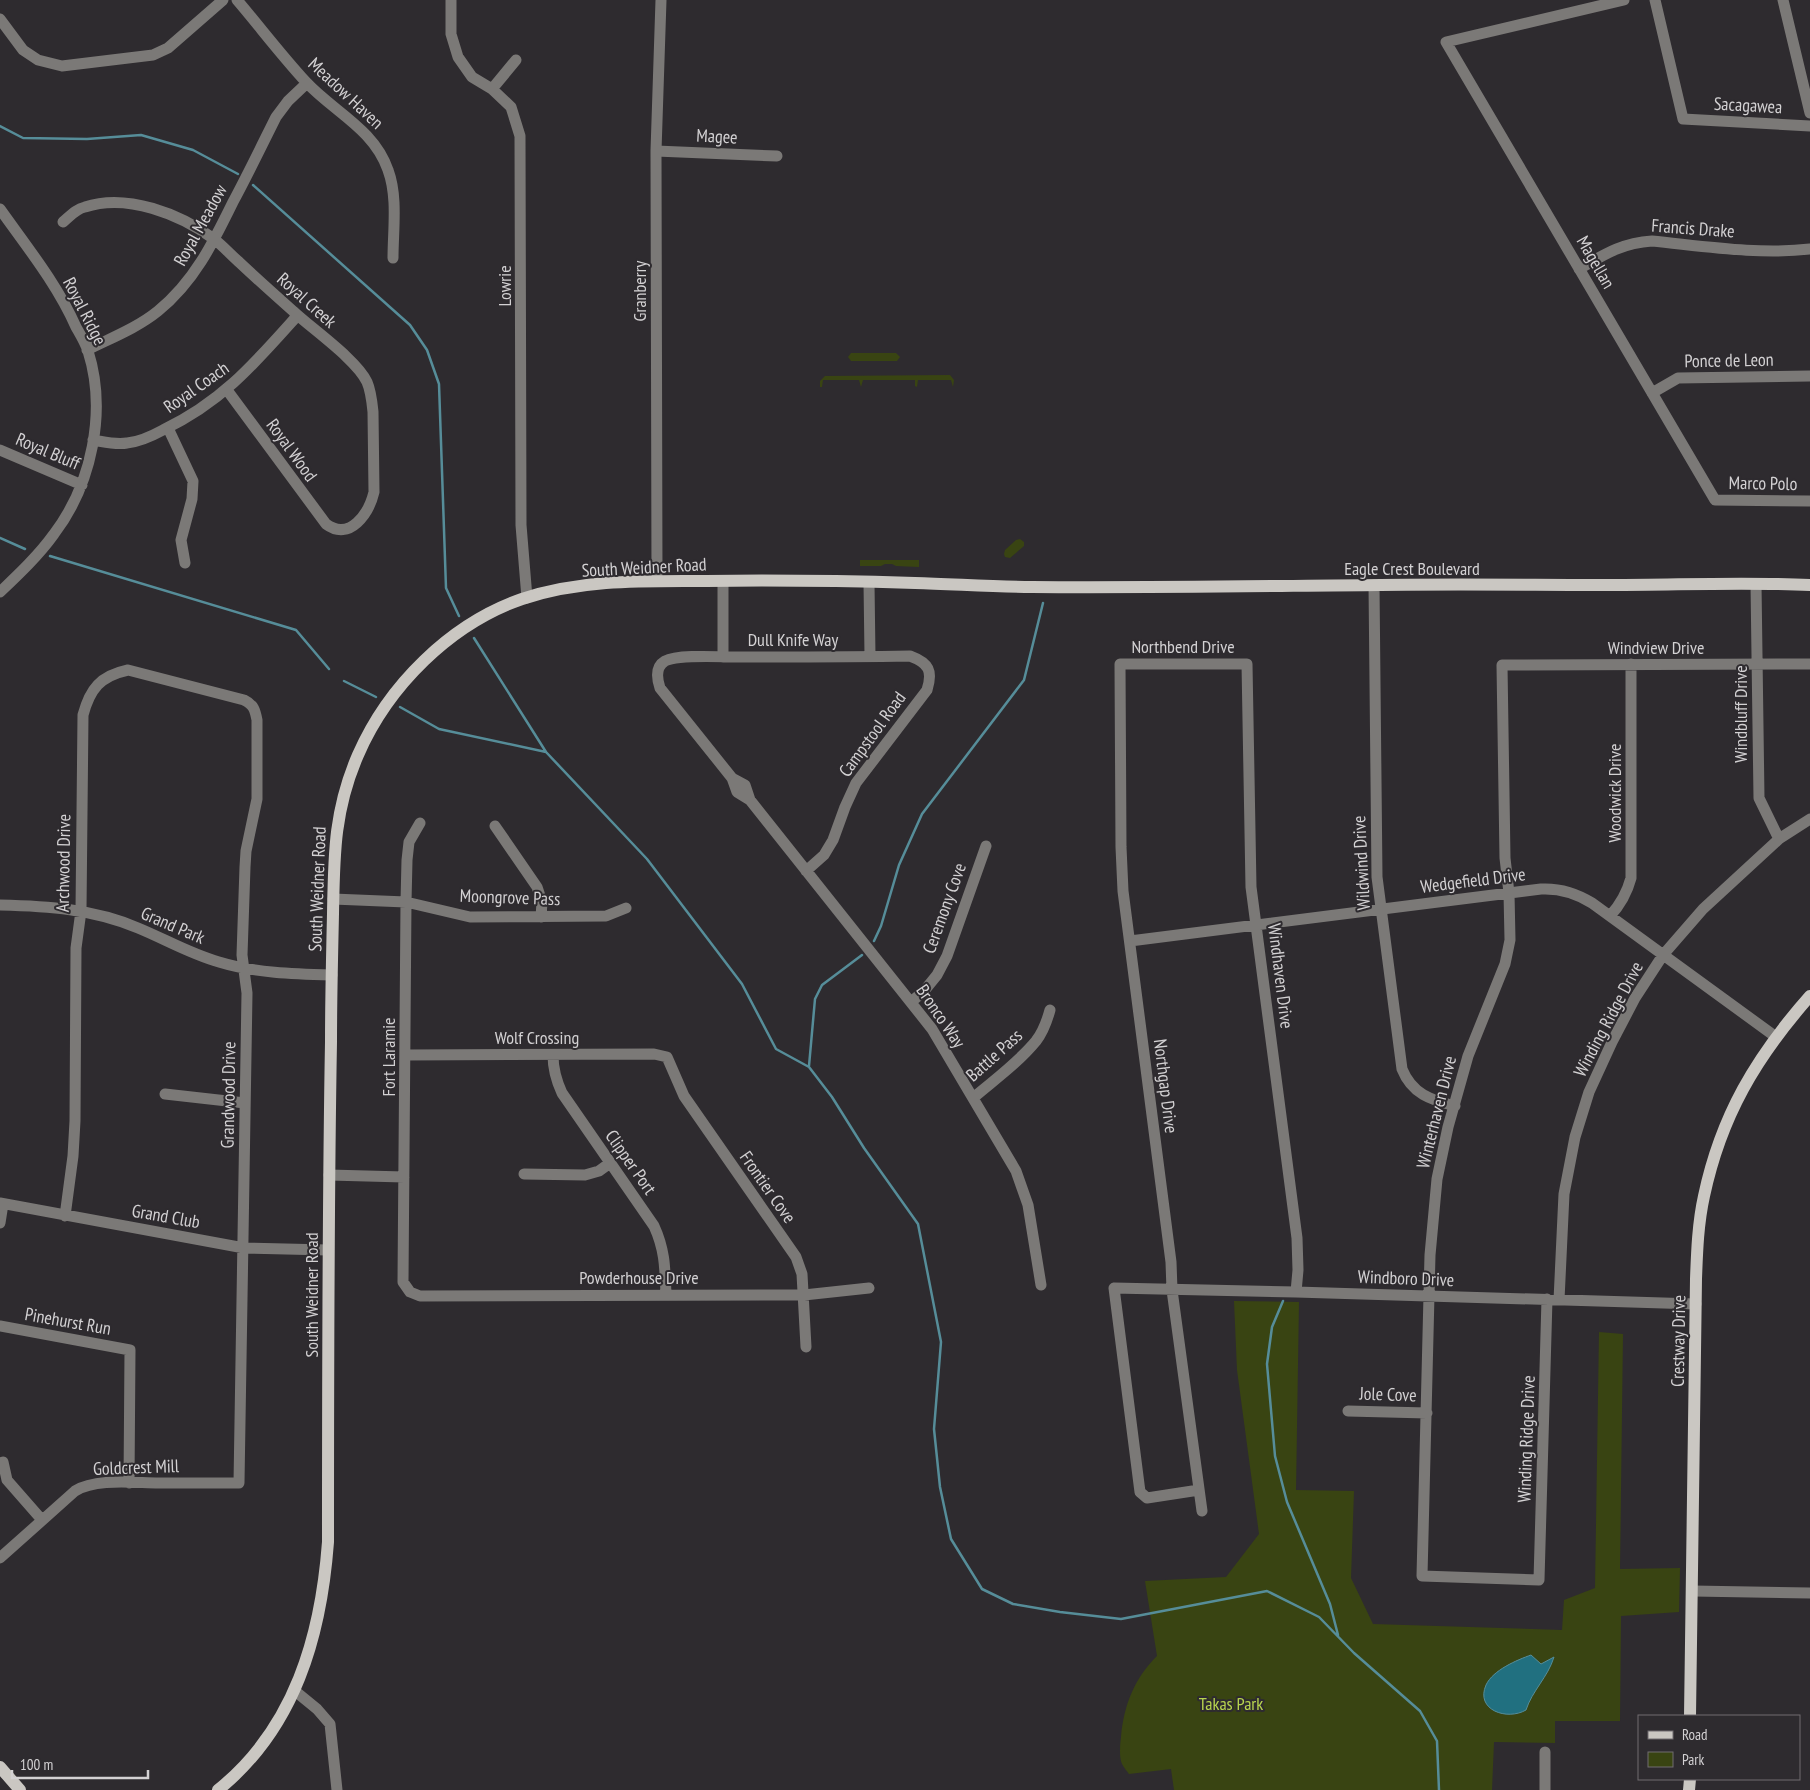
<svg xmlns="http://www.w3.org/2000/svg" width="1810" height="1790" font-family="'PT Sans Narrow',sans-serif">
  <style>
    .green { fill: #394412 }
    .water { fill: #217080; stroke: #568d99 }
    .lines { fill: none; stroke-linecap: round; stroke-linejoin: round }
    .stream { stroke: #568d99; stroke-width: 2.5 }
    .minor { stroke: #7b7977; stroke-width: 11 }
    .major { stroke: #cac7c2; stroke-width: 12 }
    .labels { text-anchor: middle; dominant-baseline: central; stroke-width: 4; stroke-linejoin: round; paint-order: stroke }
    .street-label { font-size: 18px; fill: #d3d1d3; stroke: #2e2b2f }
    .park-label { font-size: 18px; fill: #b7d34e; stroke: #2e2b2f }
  </style>
  <rect width="100%" height="100%" fill="#2e2b2f"/>
  <path class="green" d="M851 353H896L900 357 897 361H851L848 357Z
    M950 375 954 380 953 387 951 380H918L917 387 915 386V380H863L861 387 859 380H823L822 387H820V381L825 376Z
    M1020 539 1024 542V546L1010 558 1005 557 1004 554 1005 550 1016 540Z
    M860 560H919V567L896 566 892 564H885L881 566H860Z
    M1234 1301 1299 1302 1296 1490 1354 1491 1351 1578 1373 1624 1562 1630 1564 1600 1595 1588 1599 1332 1623 1334 1620 1569 1680 1568 1679 1612 1621 1616 1620 1721H1555V1743L1494 1742 1492 1790H1174L1171 1769 1129 1774C1127 1771 1124 1768 1122 1764 1119 1757 1120 1745 1121 1737 1124 1705 1134 1679 1157 1656L1145 1581 1226 1577 1259 1534 1237 1370Z"/>
  <path class="water" d="M1531 1655 1541 1664 1554 1657C1548 1677 1532 1691 1526 1710 1507 1721 1475 1710 1486 1685 1493 1670 1517 1660 1531 1655Z"/>
  <g class="lines">
    <path class="stream" d="M0 126 23 138 87 139 141 135 193 150 238 174
      M253 185 410 325 427 350 439 384 446 588 459 616
      M0 538 25 549
      M50 556 296 630 329 669
      M474 638 546 752 647 859 742 984 776 1049 809 1067 832 1097 864 1148 918 1224 941 1342 934 1429 940 1487 951 1539 982 1589 1013 1604 1060 1612 1121 1619 1267 1591 1319 1617 1354 1653 1420 1711 1437 1741 1439 1790
      M344 681 376 697
      M400 707 439 729 546 752
      M874 941 881 926 899 865 922 814 1024 680 1043 603
      M809 1066 815 999 822 985 862 955
      M1283 1301 1272 1327 1267 1364 1275 1456 1287 1502 1330 1604 1338 1635"/>
    <path class="minor" d="M237 0C260 27 282 56 306 82 334 112 374 129 388 170 398 197 393 230 393 258
      M451 0V34L458 57 472 77 492 89 511 107 520 136 521 525 527 598
      M1624 0 1446 42 1715 500 1810 501
      M1655 0 1683 119 1810 126
      M1783 0 1810 113
      M0 19 23 50 38 60 62 66 153 55 168 48 223 0
      M492 89 516 60
      M656 151 777 156
      M0 209C27 247 57 284 76 327 80 334 85 342 88 351 107 411 92 484 54 534 39 555 19 574 0 592
      M63 222C70 216 76 209 85 207 127 193 180 214 214 239 223 246 231 255 239 262 257 279 275 295 293 311 312 329 357 360 367 382 371 391 372 402 373 412L374 492C369 513 350 542 326 524L227 390
      M1579 269C1605 254 1622 243 1652 241 1703 246 1759 255 1810 249
      M87 350C111 338 137 328 158 311 194 282 213 243 233 202 248 174 262 145 276 117L288 101 307 83
      M1652 393 1678 378 1810 376
      M168 428 193 481 192 499 181 540 185 563
      M93 440C105 442 116 445 127 443 140 442 152 436 163 430 222 402 255 363 297 316
      M0 450 82 485
      M657 581 656 151 661 0
      M723 581V657
      M869 583 870 656
      M1756 584 1759 798 1779 839
      M1374 585 1377 877 1402 1069C1412 1094 1431 1100 1455 1106
      M732 778 745 785 750 800 932 1029 1016 1171 1028 1205 1041 1285
      M750 800 737 792 732 778 660 688C657 679 655 667 665 661 678 654 721 657 737 657 795 657 852 657 910 656 929 663 933 671 927 690L856 783 845 807 833 840 824 855 806 871
      M420 823 409 842 407 860 406 902 403 1282 410 1292 420 1296 804 1295 869 1288
      M495 826 537 887 542 902 541 917
      M333 899 406 902 470 917 606 916 626 908
      M0 905C47 906 94 909 138 928 165 939 190 954 219 962 255 973 294 974 332 975
      M1610 916C1621 904 1627 893 1631 878V664
      M1130 941 1541 889C1560 888 1576 893 1592 903L1776 1037
      M911 1002 924 991 937 975 947 956 986 846
      M406 1055 654 1054 667 1057 684 1096 796 1257 802 1274 806 1347
      M553 1055C553 1069 556 1080 562 1093L654 1226C665 1250 665 1268 666 1295
      M165 1094 245 1103
      M973 1098C994 1080 1018 1063 1036 1041 1043 1032 1047 1021 1050 1010
      M524 1174 585 1175 599 1171 610 1163
      M329 1175 404 1177
      M0 1203 244 1248 328 1250
      M0 1223 3 1204
      M1547 1299 1539 1580 1422 1576 1430 1255 1437 1179 1448 1127 1468 1056 1505 964 1510 940 1509 893 1505 858 1502 665 1810 664
      M1559 1300 1564 1194 1575 1137 1589 1092 1612 1042 1635 998 1663 955 1703 909 1779 839 1810 819
      M0 1326 130 1350 129 1483
      M1348 1411 1427 1413
      M3 1462 7 1480 42 1520
      M1199 1490 1147 1498 1140 1492 1114 1288 1296 1292 1696 1304
      M1202 1511 1172 1290 1171 1262 1123 891 1121 847 1120 664H1247L1251 887 1297 1238 1298 1270 1296 1292
      M0 1558 75 1491C96 1478 134 1483 159 1483 186 1483 212 1483 239 1483L247 993 242 955 245 867 246 851 257 799V720C255 710 254 705 244 700L128 670C100 676 90 689 83 715L81 911 76 948 75 1121 73 1156 65 1216
      M1693 1591 1810 1593
      M295 1691 317 1709 330 1724 337 1790
      M1545 1790V1752"/>
    <path class="major" d="M1690 1716 1696 1279C1697 1251 1698 1223 1704 1196 1721 1116 1756 1057 1810 996
      M0 1767 20 1790
      M218 1790C295 1728 321 1636 328 1542 328 1375 328 1208 331 1042 331 999 332 957 333 914 334 855 334 810 358 755 388 686 450 624 522 599 582 579 645 581 706 581 776 580 846 581 915 583 954 584 993 587 1032 587 1148 588 1264 586 1380 585 1458 584 1535 585 1612 585 1678 585 1744 582 1810 585
      M1689 1790 1690 1779"/>
  </g>
  <g class="labels">
    <g class="street-label">
      <text transform="translate(346 93) rotate(43)">Meadow Haven</text>
      <text transform="translate(1748 105) rotate(3)">Sacagawea</text>
      <text transform="translate(717 136) rotate(3)">Magee</text>
      <text transform="translate(200 225) rotate(-61)">Royal Meadow</text>
      <text transform="translate(1693 228) rotate(4)">Francis Drake</text>
      <text transform="translate(1596 262) rotate(60)">Magellan</text>
      <text transform="translate(504 286) rotate(-90)">Lowrie</text>
      <text transform="translate(639 291) rotate(-90)">Granberry</text>
      <text transform="translate(307 300) rotate(42)">Royal Creek</text>
      <text transform="translate(85 311) rotate(63)">Royal Ridge</text>
      <text transform="translate(1729 360) rotate(-1)">Ponce de Leon</text>
      <text transform="translate(196 387) rotate(-35)">Royal Coach</text>
      <text transform="translate(292 450) rotate(54)">Royal Wood</text>
      <text transform="translate(48 451) rotate(23)">Royal Bluff</text>
      <text transform="translate(1763 483) rotate(1)">Marco Polo</text>
      <text transform="translate(644 567) rotate(-3)">South Weidner Road</text>
      <text x="1412" y="568">Eagle Crest Boulevard</text>
      <text x="793" y="639">Dull Knife Way</text>
      <text x="1183" y="646">Northbend Drive</text>
      <text x="1656" y="647">Windview Drive</text>
      <text transform="translate(1740 714) rotate(-90)">Windbluff Drive</text>
      <text transform="translate(872 734) rotate(-54)">Campstool Road</text>
      <text transform="translate(1614 793) rotate(-90)">Woodwick Drive</text>
      <text transform="translate(63 863) rotate(-89)">Archwood Drive</text>
      <text transform="translate(1361 863) rotate(-93)">Wildwind Drive</text>
      <text transform="translate(1473 880) rotate(-7)">Wedgefield Drive</text>
      <text transform="translate(317 889) rotate(-88)">South Weidner Road</text>
      <text transform="translate(510 897) rotate(2)">Moongrove Pass</text>
      <text transform="translate(944 908) rotate(-70)">Ceremony Cove</text>
      <text transform="translate(173 925) rotate(23)">Grand Park</text>
      <text transform="translate(1281 976) rotate(83)">Windhaven Drive</text>
      <text transform="translate(941 1016) rotate(56)">Bronco Way</text>
      <text transform="translate(1608 1019) rotate(-62)">Winding Ridge Drive</text>
      <text x="537" y="1037">Wolf Crossing</text>
      <text transform="translate(994 1055) rotate(-42)">Battle Pass</text>
      <text transform="translate(388 1057) rotate(-90)">Fort Laramie</text>
      <text transform="translate(1166 1086) rotate(83)">Northgap Drive</text>
      <text transform="translate(228 1095) rotate(-89)">Grandwood Drive</text>
      <text transform="translate(1436 1112) rotate(-76)">Winterhaven Drive</text>
      <text transform="translate(631 1162) rotate(55)">Clipper Port</text>
      <text transform="translate(768 1187) rotate(55)">Frontier Cove</text>
      <text transform="translate(166 1216) rotate(10)">Grand Club</text>
      <text x="639" y="1277">Powderhouse Drive</text>
      <text transform="translate(1406 1278) rotate(2)">Windboro Drive</text>
      <text transform="translate(311 1295) rotate(-90)">South Weidner Road</text>
      <text transform="translate(68 1321) rotate(10)">Pinehurst Run</text>
      <text transform="translate(1678 1341) rotate(-89)">Crestway Drive</text>
      <text transform="translate(1388 1394) rotate(2)">Jole Cove</text>
      <text transform="translate(1526 1439) rotate(-88)">Winding Ridge Drive</text>
      <text transform="translate(136 1467) rotate(-2)">Goldcrest Mill</text>
    </g>
    <g class="park-label">
      <text x="1231" y="1703">Takas Park</text>
    </g>
  </g>
  <rect x="1638" y="1715" width="162" height="65" fill="#2e2b2f" stroke="#706d71"/>
  <rect x="1648" y="1731" width="25" height="8" fill="#cac7c2" stroke="#706d71"/>
  <text x="1682" y="1740" font-size="15" fill="#d3d1d3">Road</text>
  <rect x="1648" y="1752" width="25" height="15" fill="#394412" stroke="#706d71"/>
  <text x="1682" y="1765" font-size="15" fill="#d3d1d3">Park</text>
  <path d="M12 1770v8h136v-8" fill="none" stroke="#d3d1d3" stroke-width="2.5"/>
  <text x="20" y="1770" font-size="15" fill="#d3d1d3" stroke="#2e2b2f" stroke-width="4" paint-order="stroke">100 m</text>
</svg>
